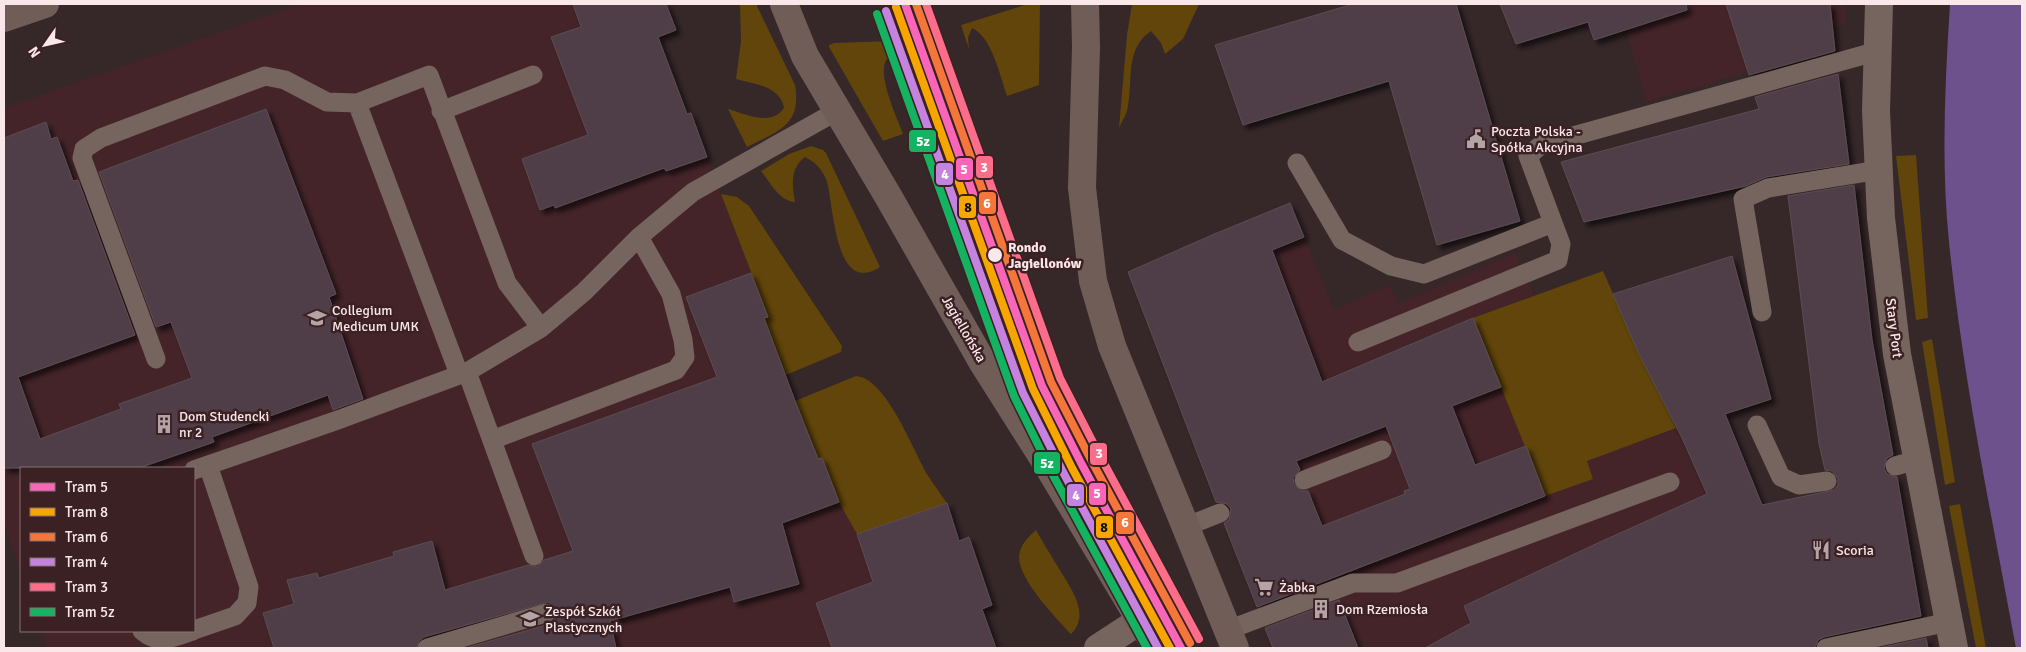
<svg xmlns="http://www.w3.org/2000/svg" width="2026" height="652" font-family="Signika,sans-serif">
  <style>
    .built { fill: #442429 }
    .green { fill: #61450a }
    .water { fill: #6c518c }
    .building { fill: #503e47; stroke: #594e52; fill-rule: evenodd; filter: url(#shadow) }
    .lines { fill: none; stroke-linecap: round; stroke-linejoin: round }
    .lane { stroke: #76645e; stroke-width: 19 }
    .street { stroke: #76645e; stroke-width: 28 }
    .secondary { stroke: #705d58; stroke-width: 28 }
    .tram-1-casing { stroke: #3c2124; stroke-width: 11 }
    .tram-2-casing { stroke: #3c2124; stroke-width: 11 }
    .tram-3-casing { stroke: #3c2124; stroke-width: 11 }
    .tram-4-casing { stroke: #3c2124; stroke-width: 11 }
    .tram-5-casing { stroke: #3c2124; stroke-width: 11 }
    .tram-6-casing { stroke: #3c2124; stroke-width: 11 }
    .tram-1 { stroke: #fa66b7; stroke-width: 8 }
    .tram-2 { stroke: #f7a600; stroke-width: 8 }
    .tram-3 { stroke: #f5763a; stroke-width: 8 }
    .tram-4 { stroke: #c483df; stroke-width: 8 }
    .tram-5 { stroke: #fb6d88; stroke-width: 8 }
    .tram-6 { stroke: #13b361; stroke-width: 8 }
    .stop-dot { fill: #fae7e9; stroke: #3c2124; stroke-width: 2 }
    .labels { text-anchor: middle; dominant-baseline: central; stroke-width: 5; stroke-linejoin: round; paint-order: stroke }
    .poi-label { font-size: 14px; fill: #fae7e9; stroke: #3c2124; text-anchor: start }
    .stop-label { font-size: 14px; font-weight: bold; fill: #fae7e9; stroke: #3c2124; text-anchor: start }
    .street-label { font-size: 14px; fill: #fae7e9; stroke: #3c2124 }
    .line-badge { stroke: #3c2124; stroke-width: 2 }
    .badge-label { font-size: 14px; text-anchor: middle; font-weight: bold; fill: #fff }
    .pale-badge-label { font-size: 14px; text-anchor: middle; font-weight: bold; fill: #111 }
  </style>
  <defs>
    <filter id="shadow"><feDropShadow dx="4.5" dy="4.5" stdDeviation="2.5" flood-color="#0009"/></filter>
  </defs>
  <rect width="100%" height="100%" fill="#362729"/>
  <path class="built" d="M300 4H646V6L652 4H666L676 30 658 37 687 114 691 113 721 194 768 317 764 318 818 459 947 503 959 540 969 537 992 605 982 609 994 644 982 648H47L41 631H194V468H21V573L4 522V108Z
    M1619 4H1845V24L1743 57 1747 72 1646 102Z
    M1290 203 1334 310 1389 285 1398 304 1515 253 1534 295 1474 318 1586 461 1676 428 1718 519 1707 587 1573 648H1273L1128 272Z"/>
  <path class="green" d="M740 4H756L795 85C802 126 778 131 747 147L728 109C746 114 771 127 784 108 780 86 754 84 736 79L741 41Z
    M1028 4H1040L1039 85 1007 96C1000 76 992 37 972 28L968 38 969 49 961 25Z
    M1132 4H1199L1183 39 1165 54 1161 43 1151 31C1125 49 1133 78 1128 106 1127 114 1122 121 1119 128L1127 35Z
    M892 41 904 74 895 64 887 59C876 74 897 117 903 134L883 141 829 47V45L834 43Z
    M811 146 823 150 826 153 880 267C833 298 834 199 826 179 821 168 815 162 805 157 790 168 792 185 795 202 780 202 769 181 761 171L789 154Z
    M1916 155 1928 318 1916 320 1896 156Z
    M721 194 737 197 749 206 842 346 841 352 786 375 764 318 768 316Z
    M1603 271 1639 353 1676 428 1587 461 1593 479 1545 496 1473 318Z
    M1932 339 1955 482 1945 485 1922 342Z
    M856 376C886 378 913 450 927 474 933 484 940 493 947 503L857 534 839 502 822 459H818L795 401Z
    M1960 504 1986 648H1976L1949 506Z
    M1036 530C1043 543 1051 555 1058 567 1069 586 1092 614 1071 634 1056 618 1018 579 1019 556 1020 545 1028 537 1036 530Z"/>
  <path class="water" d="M1950 4H2022V648H2016C1991 513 1963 379 1949 242 1941 163 1945 83 1950 4Z"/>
  <path class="building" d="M573 4H666L676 30 658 37 687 114 691 113 707 157 666 171 664 168 555 208 554 205 540 210 522 159 588 135 551 37 581 27Z
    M1353 4H1456L1520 221 1437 245 1389 81 1243 125 1215 45Z
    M1500 4H1686L1687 10 1594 40 1588 22 1516 44Z
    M1726 4H1830L1835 51 1749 75Z
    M1838 74 1849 164 1766 177 1746 186 1584 222 1561 162 1759 109 1755 97Z
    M266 109 336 294 329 297 363 399 333 410 328 395 212 437 214 442 139 468H4V138L46 122 51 139 57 137 73 181 78 180 135 335 18 377 40 439 121 409 119 404 192 378 171 322 156 327 99 172Z
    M1854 185 1872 340 1893 455 1887 458 1884 468 1887 474 1897 477 1921 616 1824 637 1818 640 1815 648H1425L1471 623 1464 606 1600 542 1707 494 1681 436 1638 352 1613 294 1732 256 1771 399 1725 414 1762 505 1834 490 1838 485V479L1832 471 1825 470 1819 444 1788 196Z
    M1290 203 1304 237 1272 250 1322 382 1473 318 1501 387 1452 406 1475 465 1526 446 1545 496 1257 607 1224 523 1229 520 1231 509 1227 504 1216 502 1128 272 1212 235ZM1386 426 1410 489 1404 491 1405 494 1322 526 1308 491H1302L1294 484 1293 478 1300 470 1296 461Z
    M751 273 768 317 764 318 795 401 818 459 822 458 839 502 782 523 799 584 734 602 730 587 610 621 616 648H466L550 624 557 616V610L553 605 548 602 424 637 419 641 416 648H274L263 613 294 604 287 580 317 573 319 578 394 556 393 552 432 541 445 590 528 565 537 567 544 560 573 551 532 444 717 377 686 297Z
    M947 503 959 541 969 537 992 605 982 609 996 648H832L816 603 873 582 857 534Z
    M1339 600 1358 648H1273L1265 628Z
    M1926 638 1928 648H1879Z"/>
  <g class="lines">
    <path class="lane" d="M441 111 533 75
      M1297 163 1342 240 1391 266 1424 274 1553 223
      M1762 312 1743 199 1768 188 1879 170
      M1358 342 1558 260 1561 244 1528 156 1541 145 1878 51
      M156 359 82 158 84 149 101 138 265 76 285 80 327 102 357 103
      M467 372 534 556
      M459 374 357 103 429 75 507 283 541 328
      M1757 425 1781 477 1799 485 1827 481
      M492 440 676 370 685 357 683 340 671 294 639 237
      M1895 466 1917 460
      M194 470 335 421 467 372 541 328 584 292 639 237 693 192 837 111
      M1304 480 1382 450
      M1185 527 1220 513
      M194 630 235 616 247 603 249 587 208 465
      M1228 630 1353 583H1397L1670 482
      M142 631C159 646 174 637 193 631
      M427 648 546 613
      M1826 648 1949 622"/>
    <path class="street" d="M1879 4 1876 111 1881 218 1897 354 1954 648
      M1098 648 1141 620"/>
    <path class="secondary" d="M784 4 805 56 888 196 983 363 1045 461 1157 648
      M1085 4 1086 47 1082 188 1093 281 1112 346 1235 648
      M4 18 45 4"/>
    <g class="tram-1-casing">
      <path id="tram-1" d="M905 4 1042 386 1081 463 1181 648"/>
    </g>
    <g class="tram-2-casing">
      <path id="tram-2" d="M896 7 1033 389 1072 468 1170 648"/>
    </g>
    <g class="tram-3-casing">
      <path id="tram-3" d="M916 4 1051 382 1090 458 1190 643"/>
    </g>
    <g class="tram-4-casing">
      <path id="tram-4" d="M886 11 1023 393 1063 472 1158 648"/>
    </g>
    <g class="tram-5-casing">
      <path id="tram-5" d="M926 4 1060 378 1099 454 1199 639"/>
    </g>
    <g class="tram-6-casing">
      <path id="tram-6" d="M877 14 1014 396 1054 477 1147 648"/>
    </g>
    <use href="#tram-1" class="tram-1"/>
    <use href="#tram-2" class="tram-2"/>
    <use href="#tram-3" class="tram-3"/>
    <use href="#tram-4" class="tram-4"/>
    <use href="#tram-5" class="tram-5"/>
    <use href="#tram-6" class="tram-6"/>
  </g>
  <defs>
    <g id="civic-bare" transform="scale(1.5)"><path d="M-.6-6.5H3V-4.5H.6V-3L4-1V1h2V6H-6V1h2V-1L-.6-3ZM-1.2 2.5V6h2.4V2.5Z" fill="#b5a4a6" stroke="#3c2124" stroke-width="2.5" paint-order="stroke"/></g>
    <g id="university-bare" transform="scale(1.5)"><path d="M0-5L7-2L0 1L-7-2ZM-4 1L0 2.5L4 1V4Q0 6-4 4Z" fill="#b5a4a6" stroke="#3c2124" stroke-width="2.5" paint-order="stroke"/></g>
    <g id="building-bare" transform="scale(1.5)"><path d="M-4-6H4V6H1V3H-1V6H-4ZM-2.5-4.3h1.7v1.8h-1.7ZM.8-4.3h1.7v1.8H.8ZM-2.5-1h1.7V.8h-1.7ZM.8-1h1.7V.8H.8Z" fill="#b5a4a6" stroke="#3c2124" stroke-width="2.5" paint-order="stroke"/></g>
    <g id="restaurant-bare" transform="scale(1.5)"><path d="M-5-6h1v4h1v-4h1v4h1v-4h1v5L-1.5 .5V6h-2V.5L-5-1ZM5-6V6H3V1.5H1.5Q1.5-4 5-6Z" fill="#b5a4a6" stroke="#3c2124" stroke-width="2.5" paint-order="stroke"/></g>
    <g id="supermarket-bare" transform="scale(1.5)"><path d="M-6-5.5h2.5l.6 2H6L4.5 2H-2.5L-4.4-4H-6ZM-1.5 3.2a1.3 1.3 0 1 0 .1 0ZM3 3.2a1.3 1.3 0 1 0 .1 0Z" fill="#b5a4a6" stroke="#3c2124" stroke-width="2.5" paint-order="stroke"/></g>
    <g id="school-bare" transform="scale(1.5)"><path d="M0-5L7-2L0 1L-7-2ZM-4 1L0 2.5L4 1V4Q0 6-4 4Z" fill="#b5a4a6" stroke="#3c2124" stroke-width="2.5" paint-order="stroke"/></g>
  </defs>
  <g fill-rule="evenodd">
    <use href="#civic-bare" x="1476" y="139"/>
    <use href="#university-bare" x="317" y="318"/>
    <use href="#building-bare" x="164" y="424"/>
    <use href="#restaurant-bare" x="1821" y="550"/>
    <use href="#supermarket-bare" x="1264" y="587"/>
    <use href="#building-bare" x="1321" y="609"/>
    <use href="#school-bare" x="530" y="619"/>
  </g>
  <circle class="stop-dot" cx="995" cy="255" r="8"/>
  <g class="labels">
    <g class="poi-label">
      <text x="1491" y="131">Poczta Polska -<tspan x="1491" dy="16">Spółka Akcyjna</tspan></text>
      <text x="332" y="310">Collegium<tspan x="332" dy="16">Medicum UMK</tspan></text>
      <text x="179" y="416">Dom Studencki<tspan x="179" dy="16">nr 2</tspan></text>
      <text x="1836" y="550">Scoria</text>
      <text x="1279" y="587">Żabka</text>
      <text x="1336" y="609">Dom Rzemiosła</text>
      <text x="545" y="611">Zespół Szkół<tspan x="545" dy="16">Plastycznych</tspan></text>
    </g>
    <g class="stop-label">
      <text x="1008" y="247">Rondo<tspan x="1008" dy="16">Jagiellonów</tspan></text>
    </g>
    <g class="street-label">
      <text transform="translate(1894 328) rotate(83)">Stary Port</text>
      <text transform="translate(964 329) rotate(60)">Jagiellońska</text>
    </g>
  </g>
  <g class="line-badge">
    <rect x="908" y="129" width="29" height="24" rx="5" fill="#13b361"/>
    <rect x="975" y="155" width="19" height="24" rx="5" fill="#fb6d88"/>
    <rect x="955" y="157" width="19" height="24" rx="5" fill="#fa66b7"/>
    <rect x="935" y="162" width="19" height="24" rx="5" fill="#c483df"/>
    <rect x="978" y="191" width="19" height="24" rx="5" fill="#f5763a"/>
    <rect x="958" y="195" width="19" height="24" rx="5" fill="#f7a600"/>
    <rect x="1089" y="442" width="19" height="24" rx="5" fill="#fb6d88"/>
    <rect x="1033" y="451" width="28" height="24" rx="5" fill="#13b361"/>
    <rect x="1088" y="482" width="19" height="24" rx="5" fill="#fa66b7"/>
    <rect x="1066" y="483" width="19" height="24" rx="5" fill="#c483df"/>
    <rect x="1115" y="511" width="20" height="24" rx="5" fill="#f5763a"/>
    <rect x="1095" y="515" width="19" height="24" rx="5" fill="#f7a600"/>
  </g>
  <g class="badge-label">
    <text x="923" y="146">5z</text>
    <text x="984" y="172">3</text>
    <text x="964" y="174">5</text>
    <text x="945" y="179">4</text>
    <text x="987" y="208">6</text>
    <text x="1099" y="458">3</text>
    <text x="1047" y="468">5z</text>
    <text x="1097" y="498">5</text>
    <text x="1076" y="500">4</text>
    <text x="1125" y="527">6</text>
  </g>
  <g class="pale-badge-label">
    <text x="968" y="212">8</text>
    <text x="1104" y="532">8</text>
  </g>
  <rect width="2026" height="652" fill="none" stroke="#fae7e9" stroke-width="10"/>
  <rect x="20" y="467" width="175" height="165" fill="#3c2124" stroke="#887073"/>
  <rect x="30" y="483" width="25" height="8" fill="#fa66b7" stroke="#887073"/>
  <text x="65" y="492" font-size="15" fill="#fae7e9">Tram 5</text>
  <rect x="30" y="508" width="25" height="8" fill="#f7a600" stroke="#887073"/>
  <text x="65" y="517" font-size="15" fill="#fae7e9">Tram 8</text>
  <rect x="30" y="533" width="25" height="8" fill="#f5763a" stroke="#887073"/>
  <text x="65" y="542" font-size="15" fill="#fae7e9">Tram 6</text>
  <rect x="30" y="558" width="25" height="8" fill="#c483df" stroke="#887073"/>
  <text x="65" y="567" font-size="15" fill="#fae7e9">Tram 4</text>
  <rect x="30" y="583" width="25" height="8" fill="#fb6d88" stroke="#887073"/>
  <text x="65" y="592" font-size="15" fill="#fae7e9">Tram 3</text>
  <rect x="30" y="608" width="25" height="8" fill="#13b361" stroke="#887073"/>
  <text x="65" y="617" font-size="15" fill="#fae7e9">Tram 5z</text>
  <g transform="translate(45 45) rotate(236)" stroke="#3c2124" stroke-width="4" paint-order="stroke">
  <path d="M0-4L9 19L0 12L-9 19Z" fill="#fae7e9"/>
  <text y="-8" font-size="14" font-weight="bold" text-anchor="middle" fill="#fae7e9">N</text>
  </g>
</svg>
